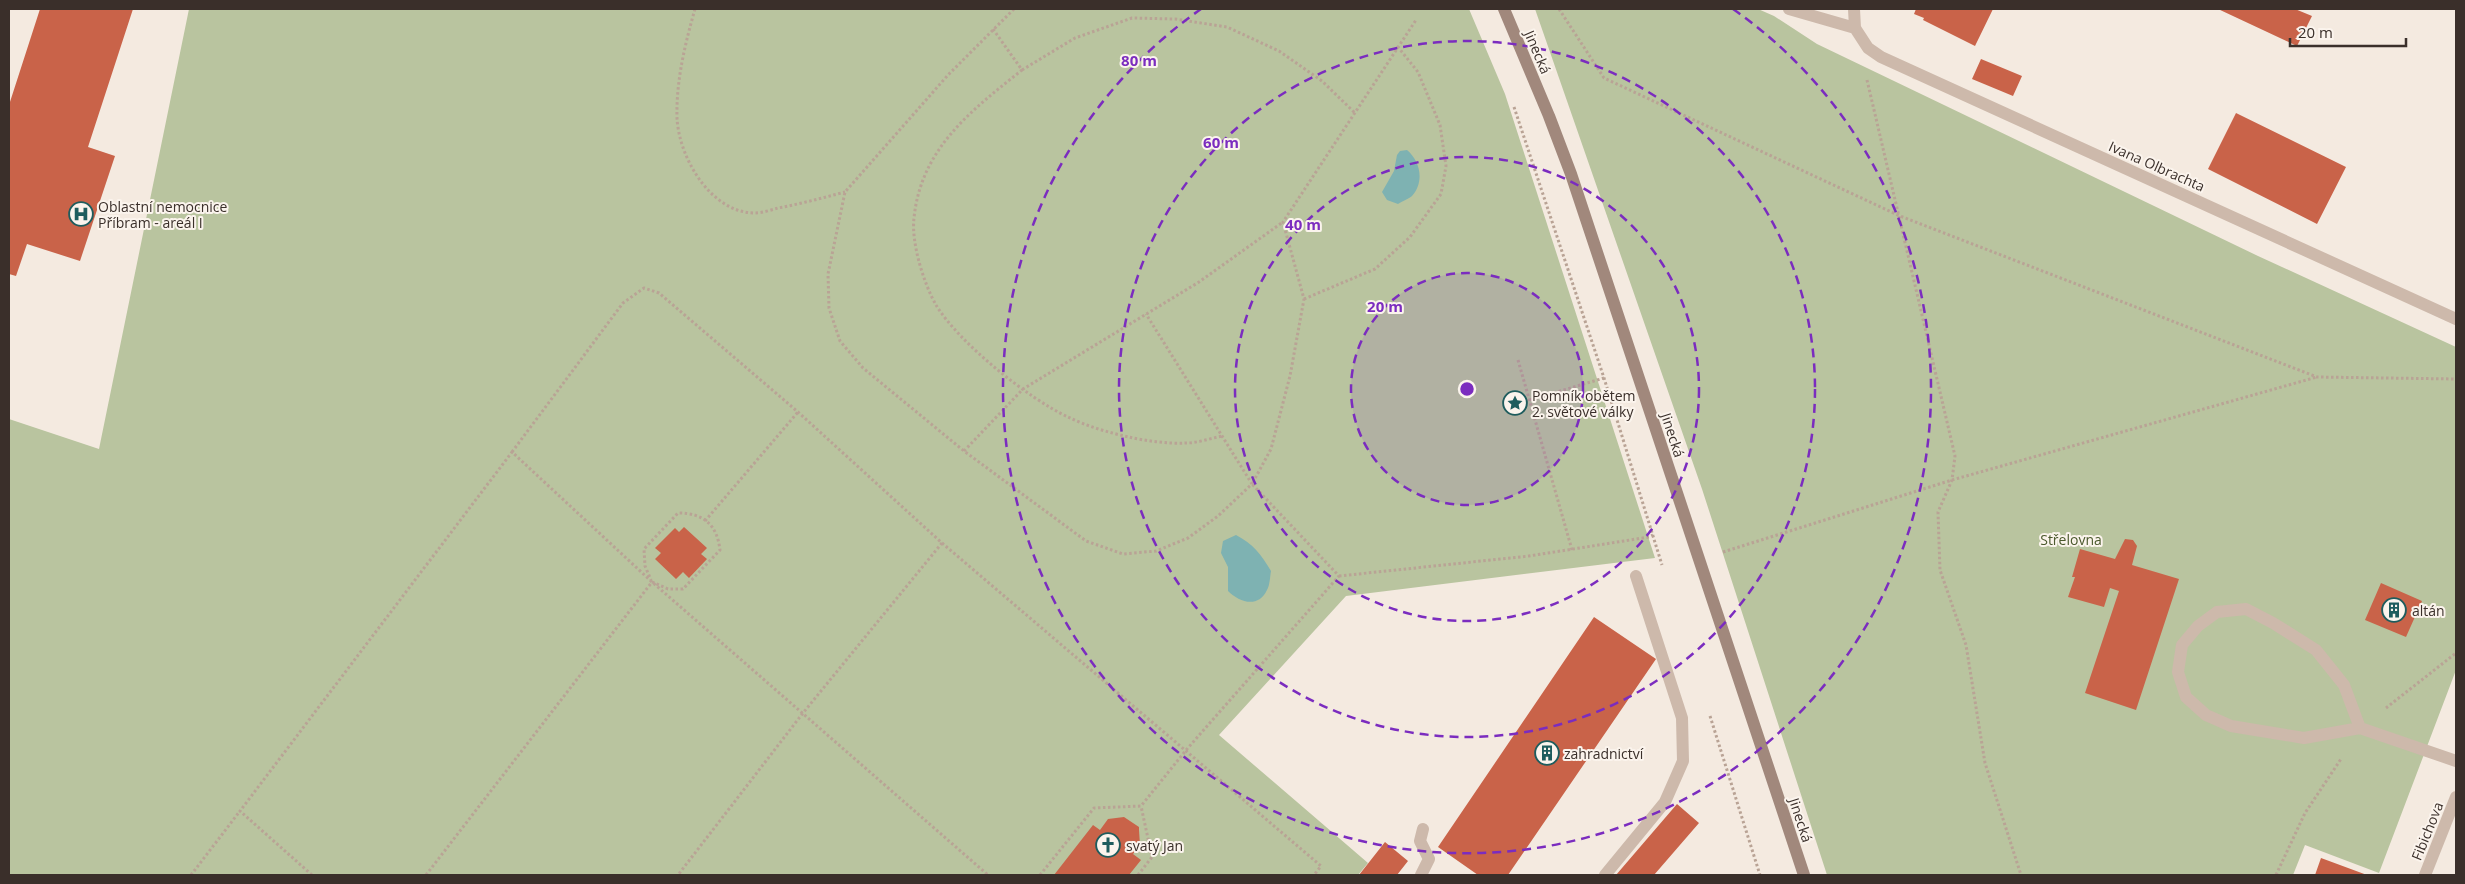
<svg xmlns="http://www.w3.org/2000/svg" width="2465" height="884" font-family="'Open Sans',sans-serif">
  <style>
    .green { fill: #b9c49f }
    .water { fill: #7eb2b2 }
    .building { fill: #c96349 }
    .lines { fill: none; stroke-linecap: round; stroke-linejoin: round }
    .path { stroke: #b9a395; stroke-width: 3; stroke-dasharray: 2.5 2.5; stroke-linecap: butt }
    .lane { stroke: #cdb9ab; stroke-width: 12 }
    .street { stroke: #cdb9ab; stroke-width: 12 }
    .secondary { stroke: #a1887c; stroke-width: 12 }
    .ring { fill: none; stroke: #7b2cbf; stroke-width: 2.5; stroke-dasharray: 9 6 }
    .labels { text-anchor: middle; dominant-baseline: central; stroke-width: 4; stroke-linejoin: round; paint-order: stroke }
    .street-label { font-size: 14px; fill: #3a2f2a; stroke: #fbf4ed }
    .poi-label { font-size: 14px; fill: #3a2f2a; stroke: #fbf4ed; text-anchor: start }
    .park-label { font-size: 14px; fill: #4b592d; stroke: #fbf4ed }
    .centre { fill: #7b2cbf; stroke: #fbf4ed; stroke-width: 2.5 }
    .ring-label { font-size: 15px; text-anchor: middle; font-weight: bold; fill: #7b2cbf; stroke: #fbf4ed; stroke-width: 4; stroke-linejoin: round; paint-order: stroke }
  </style>
  <rect width="100%" height="100%" fill="#f4eae0"/>
  <path class="green" d="M189 9H1469L1505 94 1655 558 1346 596 1219 735 1368 863 1358 875H9V419L99 449Z
    M1535 9H1758L1774 16 1817 44 2258 256 2456 347V670L2379 873 2305 845 2293 875H1827L1702 489Z"/>
  <path class="water" d="M1407 150C1420 161 1425 181 1412 196 1409 199 1402 201 1398 204L1387 200 1382 192 1394 171 1397 155 1400 151Z
    M1236 535C1253 544 1261 554 1271 571 1270 576 1270 585 1267 590 1258 609 1239 602 1228 591V567L1221 553 1223 541Z"/>
  <path class="building" d="M40 9H133L88 147 115 156 80 261 27 244 16 276 9 274V105Z
    M1916 9H1993L1975 46 1923 20 1924 18 1914 14Z
    M2218 9H2295L2312 16 2297 46Z
    M1981 59 2022 76 2013 96 1972 79Z
    M2236 113 2346 167 2317 224 2208 169Z
    M684 527 707 548 701 554 707 559 689 578 683 572 676 579 655 559 661 553 655 548 675 528 679 532Z
    M2125 539 2133 540 2137 546 2132 565 2179 579 2136 710 2085 693 2119 591 2110 588 2104 607 2068 597 2075 577H2072L2080 549 2115 559Z
    M2381 583 2422 601 2406 637 2365 620Z
    M1594 617 1656 659 1508 875H1478L1438 847Z
    M1677 804 1699 823 1654 875H1616Z
    M1124 817 1139 827V830L1140 845 1133 854 1141 860 1129 875H1054L1093 825 1100 830 1108 819Z
    M1385 842 1408 861 1397 875H1359Z
    M2321 858 2367 875H2315Z"/>
  <g class="lines">
    <path class="path" d="M695 9C685 44 676 81 677 118 679 158 711 213 755 213 762 213 771 210 778 208 800 204 822 198 845 192
      M1014 9 948 75 845 192 828 274 829 308 840 341 863 368 964 451 1086 541 1123 554 1156 551 1188 538 1218 516 1252 484 1146 314
      M1559 9 1604 78 1900 216 2317 377 2456 379
      M993 29 1022 70C972 110 921 148 914 218 911 243 924 284 936 305 959 343 1029 399 1068 417 1086 426 1110 433 1129 437 1146 441 1169 444 1186 443 1198 443 1211 438 1223 436
      M1022 70 1075 38 1132 18 1175 19 1227 27 1279 51 1322 81 1355 113
      M1867 80 1955 456 1952 480 1938 512 1940 570 1966 645 1985 763 2021 875
      M1514 107 1604 378 1662 565
      M1304 299 1375 269 1410 237 1441 194 1446 166 1440 125 1418 72 1398 47
      M1518 360 1572 550
      M1530 400 1604 378
      M964 451 1023 389 1199 282 1283 222
      M512 452 623 303 644 288 659 293 798 412 942 543 803 713 678 875
      M705 521 798 412
      M942 543 1321 866 1314 875
      M1723 552 1952 480 2317 377
      M1339 576 1529 556 1649 537 1653 535
      M2386 708 2456 653
      M1710 716 1760 875
      M191 875 240 811
      M312 875 240 811 512 452 652 582 988 875
      M426 875 652 582 668 589H683L720 550C717 524 703 513 678 513L644 549 645 566 651 580
      M1040 875 1094 808 1141 806 1187 749 1339 576 1252 484 1271 449 1290 376 1304 299 1283 222 1416 20
      M1138 875 1152 857 1141 806
      M2276 875 2305 813 2341 759"/>
    <path class="lane" d="M2360 728 2344 685 2316 650 2273 623 2246 609 2217 612 2198 626 2182 645 2178 672 2186 697 2206 715 2231 726 2304 738 2360 728 2456 761
      M1421 875 1429 859 1420 841 1423 829
      M1605 875 1665 802 1683 761 1682 718 1636 576"/>
    <path class="street" d="M1789 9 1855 28
      M1854 9 1855 28
      M1855 28 1868 48 1881 57 2456 319
      M2425 875 2456 797"/>
    <path class="secondary" d="M1504 9 1549 116 1571 174 1804 875"/>
  </g>
  <circle cx="1467" cy="389" r="116" fill="#7b2cbf" fill-opacity=".12"/>
  <g class="ring">
    <circle cx="1467" cy="389" r="116"/>
    <circle cx="1467" cy="389" r="232"/>
    <circle cx="1467" cy="389" r="348"/>
    <path d="M1733 9A464 464 0 1 1 1201 9"/>
  </g>
  <defs>
    <g id="hospital-ring" transform="scale(1.25)"><circle r="9.5" fill="#fbf4ed" stroke="#1e5c5d" stroke-width="1.5"/><path d="M-5-5h3v3.5h4V-5h3V5h-3V1.5h-4V5h-3Z" fill="#1e5c5d"/></g>
    <g id="sight-ring" transform="scale(1.25)"><circle r="9.5" fill="#fbf4ed" stroke="#1e5c5d" stroke-width="1.5"/><path d="M0-6L1.8-2.2L6-1.7L2.9 1.2L3.7 5.4L0 3.3L-3.7 5.4L-2.9 1.2L-6-1.7L-1.8-2.2Z" fill="#1e5c5d"/></g>
    <g id="building-ring" transform="scale(1.25)"><circle r="9.5" fill="#fbf4ed" stroke="#1e5c5d" stroke-width="1.5"/><path d="M-4-6H4V6H1V3H-1V6H-4ZM-2.5-4.3h1.7v1.8h-1.7ZM.8-4.3h1.7v1.8H.8ZM-2.5-1h1.7V.8h-1.7ZM.8-1h1.7V.8H.8Z" fill="#1e5c5d"/></g>
    <g id="church-ring" transform="scale(1.25)"><circle r="9.5" fill="#fbf4ed" stroke="#1e5c5d" stroke-width="1.5"/><path d="M-1.2-6h2.4v3.5h3.3v2.4h-3.3V6h-2.4V-.1h-3.3v-2.4h3.3Z" fill="#1e5c5d"/></g>
  </defs>
  <g fill-rule="evenodd">
    <use href="#hospital-ring" x="81" y="214"/>
    <use href="#sight-ring" x="1515" y="403"/>
    <use href="#building-ring" x="2394" y="610"/>
    <use href="#building-ring" x="1547" y="753"/>
    <use href="#church-ring" x="1108" y="845"/>
  </g>
  <g class="labels">
    <g class="street-label">
      <text transform="translate(1538 52) rotate(67)">Jinecká</text>
      <text transform="translate(2157 166) rotate(24)">Ivana Olbrachta</text>
      <text transform="translate(1673 435) rotate(72)">Jinecká</text>
      <text transform="translate(1801 820) rotate(72)">Jinecká</text>
      <text transform="translate(2427 831) rotate(-68)">Fibichova</text>
    </g>
    <g class="poi-label">
      <text x="98" y="206">Oblastní nemocnice<tspan x="98" dy="16">Příbram - areál I</tspan></text>
      <text x="1532" y="395">Pomník obětem<tspan x="1532" dy="16">2. světové války</tspan></text>
      <text x="2412" y="610">altán</text>
      <text x="1564" y="753">zahradnictví</text>
      <text x="1126" y="845">svatý Jan</text>
    </g>
    <g class="park-label">
      <text x="2071" y="539">Střelovna</text>
    </g>
  </g>
  <circle cx="1467" cy="389" r="8" class="centre"/>
  <g class="ring-label">
    <text x="1139" y="66">80 m</text>
    <text x="1221" y="148">60 m</text>
    <text x="1303" y="230">40 m</text>
    <text x="1385" y="312">20 m</text>
  </g>
  <rect width="2465" height="884" fill="none" stroke="#3a2f2a" stroke-width="20"/>
  <path d="M2290 38v8h116v-8" fill="none" stroke="#3a2f2a" stroke-width="2.5"/>
  <text x="2298" y="38" font-size="15" fill="#3a2f2a" stroke="#fbf4ed" stroke-width="4" paint-order="stroke">20 m</text>
</svg>
